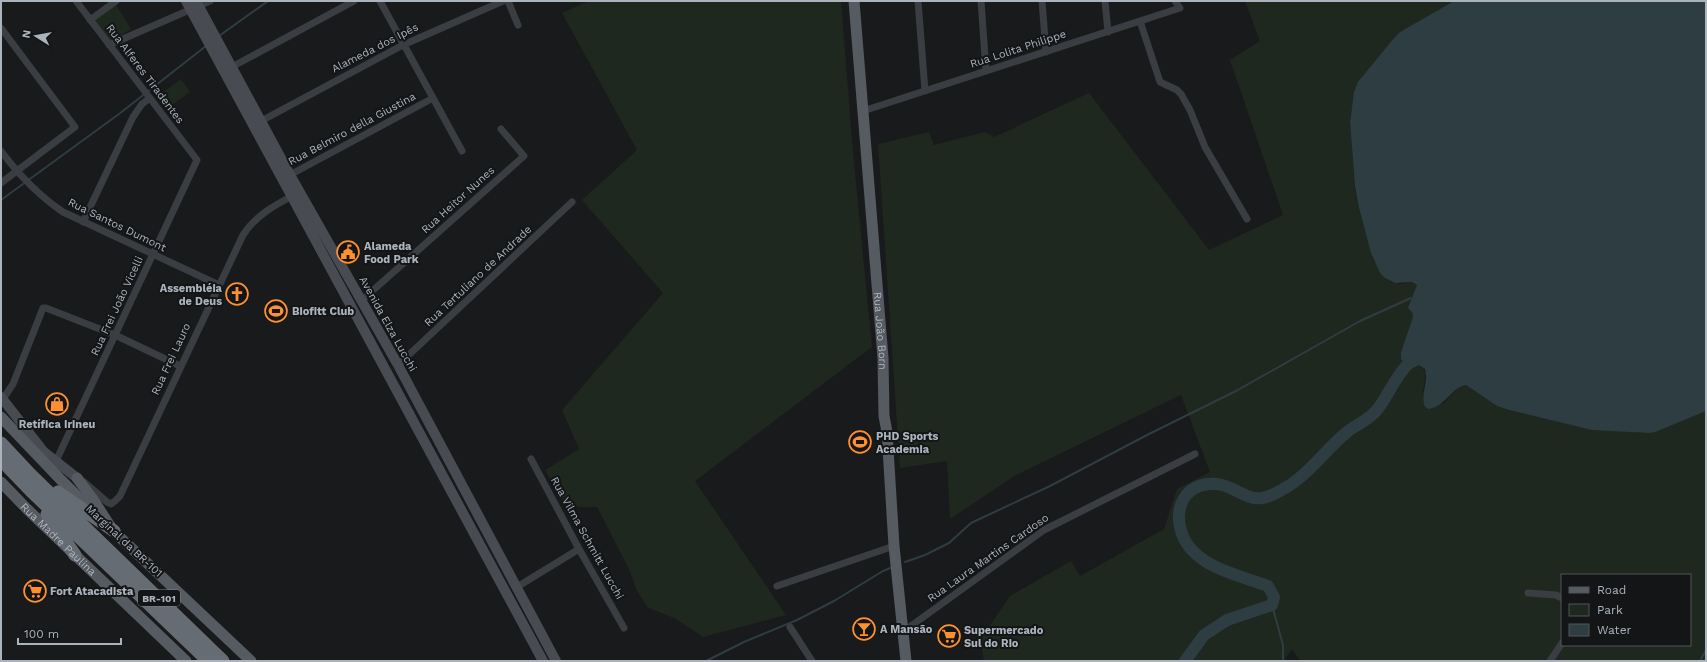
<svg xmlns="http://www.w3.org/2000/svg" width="1707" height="662" font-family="'Work Sans',sans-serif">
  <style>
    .green { fill: #1f281f; fill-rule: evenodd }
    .water { fill: #2e3d42 }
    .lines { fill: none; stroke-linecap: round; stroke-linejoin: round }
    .stream { stroke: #2e3d42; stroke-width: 2 }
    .river { stroke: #2e3d42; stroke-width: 12 }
    .street { stroke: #3a3d42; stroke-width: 7 }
    .secondary { stroke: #484c52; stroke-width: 10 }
    .primary { stroke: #565a61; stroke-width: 11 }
    .highway { stroke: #666c73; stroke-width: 13 }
    .labels { text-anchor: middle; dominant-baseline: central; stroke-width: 4; stroke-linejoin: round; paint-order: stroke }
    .shield { fill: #141517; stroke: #7e848b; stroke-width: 1 }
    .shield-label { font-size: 10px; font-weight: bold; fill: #abb4bd }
    .street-label { font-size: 11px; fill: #abb4bd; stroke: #141517 }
    .poi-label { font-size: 11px; font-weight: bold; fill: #abb4bd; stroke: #141517; text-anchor: start }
  </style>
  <rect width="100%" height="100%" fill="#191a1c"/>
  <path class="green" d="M589 1H841L853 152 872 347 695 481 786 615 703 637 676 619 647 607 636 589 630 571 597 507H567L545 470 579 449 562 410 663 293 582 200 637 150 562 13Z
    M1245 1H1454L1400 32 1394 38 1351 110 1350 122 1356 197 1373 259 1385 278 1392 282 1399 284 1412 282 1417 285 1412 312 1413 317 1401 352V359L1421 366 1426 372 1423 392 1443 404C1450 397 1456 387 1466 385L1497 406 1509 410 1565 423 1642 433H1649L1706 411V661H1300L1292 649 1283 661H984L980 640 1010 596 1071 561 1080 576 1164 529 1177 489 1210 472 1181 395 1016 475 950 519 947 461 900 468 878 144 929 132 934 145 985 132 994 137 1089 93 1209 250 1283 215 1230 60 1260 41ZM1562 575H1690V645H1562Z
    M116 5 131 29 108 43 94 21Z
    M181 79 190 92 167 109 158 96Z"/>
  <path class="water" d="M1454 1H1706V411L1655 432 1649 433 1592 430 1509 410 1497 406 1466 385C1451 388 1447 405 1429 409L1425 407C1420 394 1429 381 1425 369L1419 365 1411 369 1401 359V352L1413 317 1412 312 1408 308 1417 285 1412 282 1395 283 1385 278 1380 273 1371 253 1358 204 1355 186 1350 122 1354 92 1358 82 1394 38 1400 32Z"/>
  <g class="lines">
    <path class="stream" d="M219 36 268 1
      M1 200 119 114 206 46
      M905 562 925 555 949 543 971 523 1050 486 1149 434 1236 391 1360 321 1411 298
      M1272 605 1283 645V659L1284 661
      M706 661 744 642 797 620 834 601 883 571 893 567
      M1700 661 1706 650"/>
    <path class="river" d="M1185 661 1204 635 1227 620 1272 605 1274 597 1268 586C1239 575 1194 567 1182 534 1173 507 1185 482 1217 484 1232 485 1247 501 1262 498 1271 497 1282 490 1290 485 1312 471 1327 448 1347 432 1356 425 1370 419 1377 410 1388 396 1394 379 1407 365"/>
    <path class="street" d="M380 1 462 151
      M508 1 518 25
      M918 1 925 91
      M981 1 986 71
      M1042 1 1046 52
      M1105 1 1108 32
      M90 20 116 1
      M1140 21 1160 82 1177 90 1181 94 1190 110 1205 147 1247 219
      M1 28 75 127 1 183
      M109 45 210 1
      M228 69 354 1
      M863 111 1180 8 1175 1
      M261 121 403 45 503 1
      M1 151C19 175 38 195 63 212L219 285
      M286 177 433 98
      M83 222 133 117 142 104 150 98
      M361 301 524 156 501 129
      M398 365 572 202
      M3 399 13 384 43 308H46L115 335 180 366
      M531 459 579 549 624 628
      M56 461 197 160 76 1
      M84 482 107 502 111 504 115 501 120 496 243 235C256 215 275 205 296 194
      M777 586 894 546
      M517 587 579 549
      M1528 593 1556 595 1562 598
      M790 627 812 661
      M904 631 1044 530 1195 454
      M1550 661 1562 643"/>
    <path class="secondary" d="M186 1 543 661
      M196 1 290 175 398 365 556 661
      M1 397 44 452 77 478"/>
    <g class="primary">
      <path id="s1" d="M854 1 883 358 884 416 887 432 894 546 906 661"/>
      <path d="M1 417 61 480 91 510"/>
      <path d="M77 478 92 498 112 529"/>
      <path id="s2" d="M1 482 27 509 186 661"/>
      <path d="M108 526 251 661"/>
    </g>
    <path class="highway" d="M1 443 31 475 223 661
      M1 460 31 491 208 661
      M58 492 114 531
      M47 514 75 555"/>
  </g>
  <defs>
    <g id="civic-ring" transform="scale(1.15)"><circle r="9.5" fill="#141517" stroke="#ff902f" stroke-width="1.5"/><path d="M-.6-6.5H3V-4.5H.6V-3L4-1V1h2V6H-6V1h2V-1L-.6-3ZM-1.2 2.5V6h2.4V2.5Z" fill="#ff902f"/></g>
    <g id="church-ring" transform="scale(1.15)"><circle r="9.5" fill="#141517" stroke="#ff902f" stroke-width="1.5"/><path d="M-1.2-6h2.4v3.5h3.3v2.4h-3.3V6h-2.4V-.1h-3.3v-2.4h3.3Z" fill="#ff902f"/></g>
    <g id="stadium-ring" transform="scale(1.15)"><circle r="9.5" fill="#141517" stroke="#ff902f" stroke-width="1.5"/><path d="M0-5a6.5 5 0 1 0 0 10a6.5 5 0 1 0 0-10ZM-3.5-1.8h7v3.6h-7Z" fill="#ff902f"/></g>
    <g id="shop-ring" transform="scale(1.15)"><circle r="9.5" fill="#141517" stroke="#ff902f" stroke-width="1.5"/><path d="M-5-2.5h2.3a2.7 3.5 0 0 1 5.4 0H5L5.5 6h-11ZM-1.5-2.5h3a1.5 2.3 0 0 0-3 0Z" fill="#ff902f"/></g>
    <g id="supermarket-ring" transform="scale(1.15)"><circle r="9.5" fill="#141517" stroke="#ff902f" stroke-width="1.5"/><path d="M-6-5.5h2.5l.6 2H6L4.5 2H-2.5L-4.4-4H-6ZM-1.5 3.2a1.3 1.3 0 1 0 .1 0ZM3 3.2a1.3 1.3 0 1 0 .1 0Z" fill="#ff902f"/></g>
    <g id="bar-ring" transform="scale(1.15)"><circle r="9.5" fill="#141517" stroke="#ff902f" stroke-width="1.5"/><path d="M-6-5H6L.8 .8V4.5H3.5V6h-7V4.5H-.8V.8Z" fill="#ff902f"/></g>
  </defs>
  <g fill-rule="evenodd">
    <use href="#civic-ring" x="348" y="252"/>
    <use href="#church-ring" x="237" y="294"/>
    <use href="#stadium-ring" x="276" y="311"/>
    <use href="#shop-ring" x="57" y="404"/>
    <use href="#stadium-ring" x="860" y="442"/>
    <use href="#supermarket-ring" x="35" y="591"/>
    <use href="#bar-ring" x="864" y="629"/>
    <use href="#supermarket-ring" x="949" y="636"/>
  </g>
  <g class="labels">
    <rect class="shield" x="138" y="590" width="42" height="16" rx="3"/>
    <g class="shield-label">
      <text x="159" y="598">BR-101</text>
    </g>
    <g class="street-label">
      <text transform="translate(375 48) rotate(-27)">Alameda dos Ipês</text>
      <text transform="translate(1018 49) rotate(-18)">Rua Lolita Philippe</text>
      <text transform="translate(145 74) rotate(53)">Rua Alferes Tiradentes</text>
      <text transform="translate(352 129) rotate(-28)">Rua Belmiro della Giustina</text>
      <text transform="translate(458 200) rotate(-42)">Rua Heitor Nunes</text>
      <text transform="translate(117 225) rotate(26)">Rua Santos Dumont</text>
      <text transform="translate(478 276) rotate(-43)">Rua Tertuliano de Andrade</text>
      <text transform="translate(117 306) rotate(-65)">Rua Frei João Vicelli</text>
      <text transform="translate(388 324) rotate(61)">Avenida Elza Lucchi</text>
      <text stroke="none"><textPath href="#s1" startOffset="331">Rua João Born</textPath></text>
      <text transform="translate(171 359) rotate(-65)">Rua Frei Lauro</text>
      <text transform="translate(587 538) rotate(61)">Rua Vilma Schmitt Lucchi</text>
      <text stroke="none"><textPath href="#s2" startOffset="81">Rua Madre Paulina</textPath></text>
      <text transform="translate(124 541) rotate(43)">Marginal da BR-101</text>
      <text transform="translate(988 558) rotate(-35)">Rua Laura Martins Cardoso</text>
    </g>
    <g class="poi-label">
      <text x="364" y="246">Alameda<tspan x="364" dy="13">Food Park</tspan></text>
      <text x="222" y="288" text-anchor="end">Assembléia<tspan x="222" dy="13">de Deus</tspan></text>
      <text x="292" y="311">Biofitt Club</text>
      <text x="57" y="424" text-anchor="middle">Retífica Irineu</text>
      <text x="876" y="436">PHD Sports<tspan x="876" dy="13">Academia</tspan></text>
      <text x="50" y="591">Fort Atacadista</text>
      <text x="880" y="629">A Mansão</text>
      <text x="964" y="630">Supermercado<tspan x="964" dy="13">Sul do Rio</tspan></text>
    </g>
  </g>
  <rect width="1707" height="662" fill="none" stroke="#abb4bd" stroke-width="4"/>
  <rect x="1561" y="574" width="130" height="72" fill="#141517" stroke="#505559"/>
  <rect x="1569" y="587" width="20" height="6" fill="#565a61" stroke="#505559"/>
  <text x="1597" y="594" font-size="12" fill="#abb4bd">Road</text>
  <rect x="1569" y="604" width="20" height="12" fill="#1f281f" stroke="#505559"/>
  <text x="1597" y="614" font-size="12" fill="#abb4bd">Park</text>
  <rect x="1569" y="624" width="20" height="12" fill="#2e3d42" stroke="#505559"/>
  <text x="1597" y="634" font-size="12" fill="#abb4bd">Water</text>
  <g transform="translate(36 36) rotate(281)" stroke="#141517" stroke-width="3" paint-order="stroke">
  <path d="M0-3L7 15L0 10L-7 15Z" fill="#abb4bd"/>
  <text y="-6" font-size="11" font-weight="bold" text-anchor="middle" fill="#abb4bd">N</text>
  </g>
  <path d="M18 638v6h103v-6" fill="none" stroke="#abb4bd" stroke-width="2"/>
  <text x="24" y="638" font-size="12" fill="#abb4bd" stroke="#141517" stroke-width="3" paint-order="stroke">100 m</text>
</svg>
